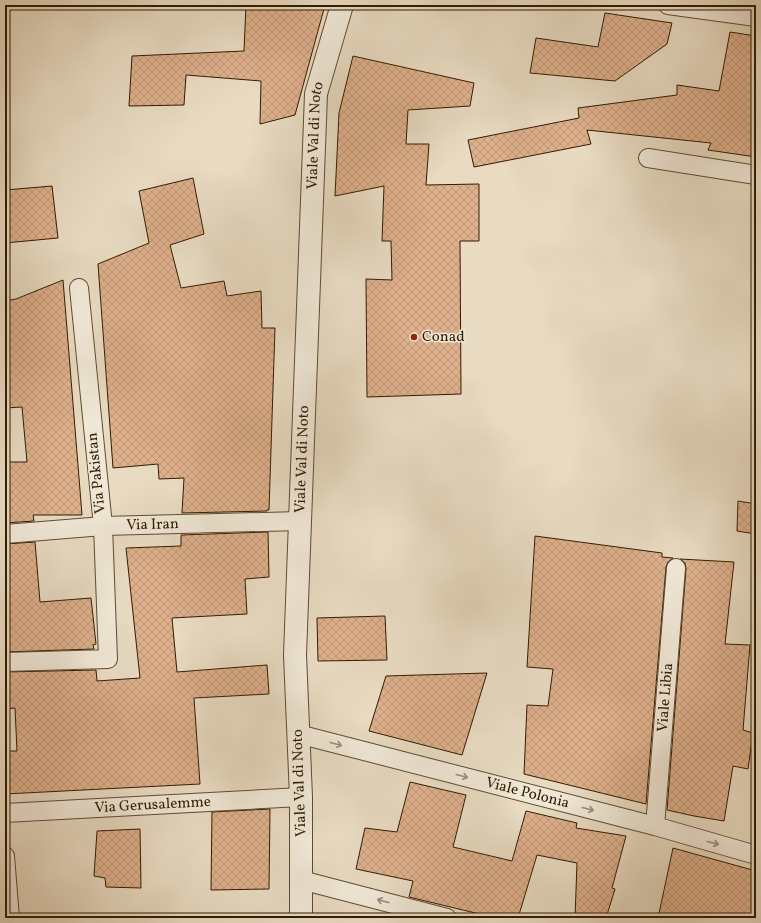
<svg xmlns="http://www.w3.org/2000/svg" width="761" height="923" font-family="Vollkorn,serif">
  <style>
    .building { fill: url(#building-cross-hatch); stroke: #331b00 }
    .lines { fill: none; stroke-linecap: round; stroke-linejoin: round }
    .minor-casing { stroke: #604b30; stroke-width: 20 }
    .tertiary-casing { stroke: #604b30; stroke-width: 24 }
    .minor { stroke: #f0e8d7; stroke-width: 18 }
    .tertiary { stroke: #f0e8d7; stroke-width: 22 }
    .oneway { stroke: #9b8c76 }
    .poi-dot { fill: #8f2418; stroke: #f0e8d7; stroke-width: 1.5 }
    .labels { text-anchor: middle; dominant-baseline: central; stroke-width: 3; stroke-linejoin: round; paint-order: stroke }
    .street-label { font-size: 15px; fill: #331b00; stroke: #f0e8d7 }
    .poi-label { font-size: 15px; fill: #331b00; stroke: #f0e8d7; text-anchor: start }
  </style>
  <defs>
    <pattern id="building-cross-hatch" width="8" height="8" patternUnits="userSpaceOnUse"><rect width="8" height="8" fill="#deb08c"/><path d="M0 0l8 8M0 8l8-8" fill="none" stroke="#bf9777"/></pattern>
  </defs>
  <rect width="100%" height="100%" fill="#e8dbc2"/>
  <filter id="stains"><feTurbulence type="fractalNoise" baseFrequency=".005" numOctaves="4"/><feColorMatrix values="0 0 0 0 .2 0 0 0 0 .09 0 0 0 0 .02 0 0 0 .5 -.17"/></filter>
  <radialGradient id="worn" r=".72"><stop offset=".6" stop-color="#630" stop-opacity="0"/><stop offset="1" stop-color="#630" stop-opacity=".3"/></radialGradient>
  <path class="building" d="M246 5H325L295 115 260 124 261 81 186 75 184 105 129 106 132 56 244 51Z
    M605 13 672 23 667 44 615 81 530 73 536 38 598 47Z
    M730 32 756 36V157L708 150 711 143 587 130 591 144 474 167 468 140 579 118 578 108 677 95V85L719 91Z
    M353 56 474 83 470 106 408 110 406 144H429L426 185 479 184V241H460L461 394 367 397 366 279 392 280 391 241H382L384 186 335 196 339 113Z
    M193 178 204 234 170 245 181 288 224 281 227 296 261 291 262 328H275L269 510H267V511L182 513 184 478 159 479 158 464 113 468 98 264 149 243 139 191Z
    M52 186 58 238 5 243V190Z
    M63 280 82 515H33L34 521 5 523V462H27L22 407 5 408V301L16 299Z
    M738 501 756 504V534L737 531Z
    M268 532 269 577 245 579 247 614 172 618 177 672 267 665 269 694 194 698 200 784 5 794V751H17L15 708 5 709V672L96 670 97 681 140 678 126 548 181 546V535Z
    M535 536 662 553V557L673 558 668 562 666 567 646 804 524 774 527 705 548 706 553 669 527 667Z
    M35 542 40 602 91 598 96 644 93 645 94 649 5 652V544Z
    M680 559 734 562 725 644 750 645 743 730 753 733 748 769 733 766 724 821 694 816 667 810 686 569 685 563Z
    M385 616 387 660 318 661 317 618Z
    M487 673 462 755 369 731 386 676Z
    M410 782 466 795 453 847 512 861 526 811 577 823 576 828 626 836 612 888 615 889 606 918H575L577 863 537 855 518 918H496L409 897 413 881 356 869 365 828 397 832Z
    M270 809 269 889 211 890 212 812Z
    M140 829 141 888 106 887 105 878 94 876 97 831Z
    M673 848 756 871V918H658Z"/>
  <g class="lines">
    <g class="minor-casing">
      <g id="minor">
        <path d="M668 5 756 17"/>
        <path d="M648 158 756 175"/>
        <path id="s1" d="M5 534 103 526 300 521"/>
        <path d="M5 662 108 659 103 526 79 288"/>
        <path id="s2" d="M298 734 655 826 756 855"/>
        <path id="s3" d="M5 813 301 797"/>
        <path id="s4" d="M655 826 676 568"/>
        <path d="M5 856 10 918"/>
        <path d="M301 880 447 918"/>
      </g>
    </g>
    <g class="tertiary-casing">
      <g id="tertiary">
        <path id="s5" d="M301 918V797L295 655 316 94 342 5"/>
      </g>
    </g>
    <use href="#minor" class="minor"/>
    <use href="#tertiary" class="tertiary"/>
  </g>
  <defs><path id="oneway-shaft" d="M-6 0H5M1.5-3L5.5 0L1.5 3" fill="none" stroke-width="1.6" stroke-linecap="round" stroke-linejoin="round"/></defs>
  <g class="oneway">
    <use href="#oneway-shaft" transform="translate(336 744) rotate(15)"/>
    <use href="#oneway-shaft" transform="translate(462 776) rotate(15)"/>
    <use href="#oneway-shaft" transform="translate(588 809) rotate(15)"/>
    <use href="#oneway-shaft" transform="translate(713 843) rotate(15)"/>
    <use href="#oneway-shaft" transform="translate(383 901) rotate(-165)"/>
  </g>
  <circle class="poi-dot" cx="414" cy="337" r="4"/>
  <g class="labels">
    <g class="street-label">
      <text stroke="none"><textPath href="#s5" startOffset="783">Viale Val di Noto</textPath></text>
      <text stroke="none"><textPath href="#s5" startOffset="459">Viale Val di Noto</textPath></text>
      <text transform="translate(97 473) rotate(-96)">Via Pakistan</text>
      <text stroke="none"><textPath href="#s1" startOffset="148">Via Iran</textPath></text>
      <text stroke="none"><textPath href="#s4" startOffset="129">Viale Libia</textPath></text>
      <text transform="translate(300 783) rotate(-92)">Viale Val di Noto</text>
      <text stroke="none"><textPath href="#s2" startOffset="237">Viale Polonia</textPath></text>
      <text stroke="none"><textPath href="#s3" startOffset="148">Via Gerusalemme</textPath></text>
    </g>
    <g class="poi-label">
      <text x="422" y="337">Conad</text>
    </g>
  </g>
  <rect width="761" height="923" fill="none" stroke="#e8dbc2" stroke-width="20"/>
  <rect x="6" y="6" width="749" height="911" fill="none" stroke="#331b00" stroke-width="2"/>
  <rect x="10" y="10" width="741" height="903" fill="none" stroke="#331b00"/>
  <rect width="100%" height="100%" filter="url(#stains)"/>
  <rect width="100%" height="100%" fill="url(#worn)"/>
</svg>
